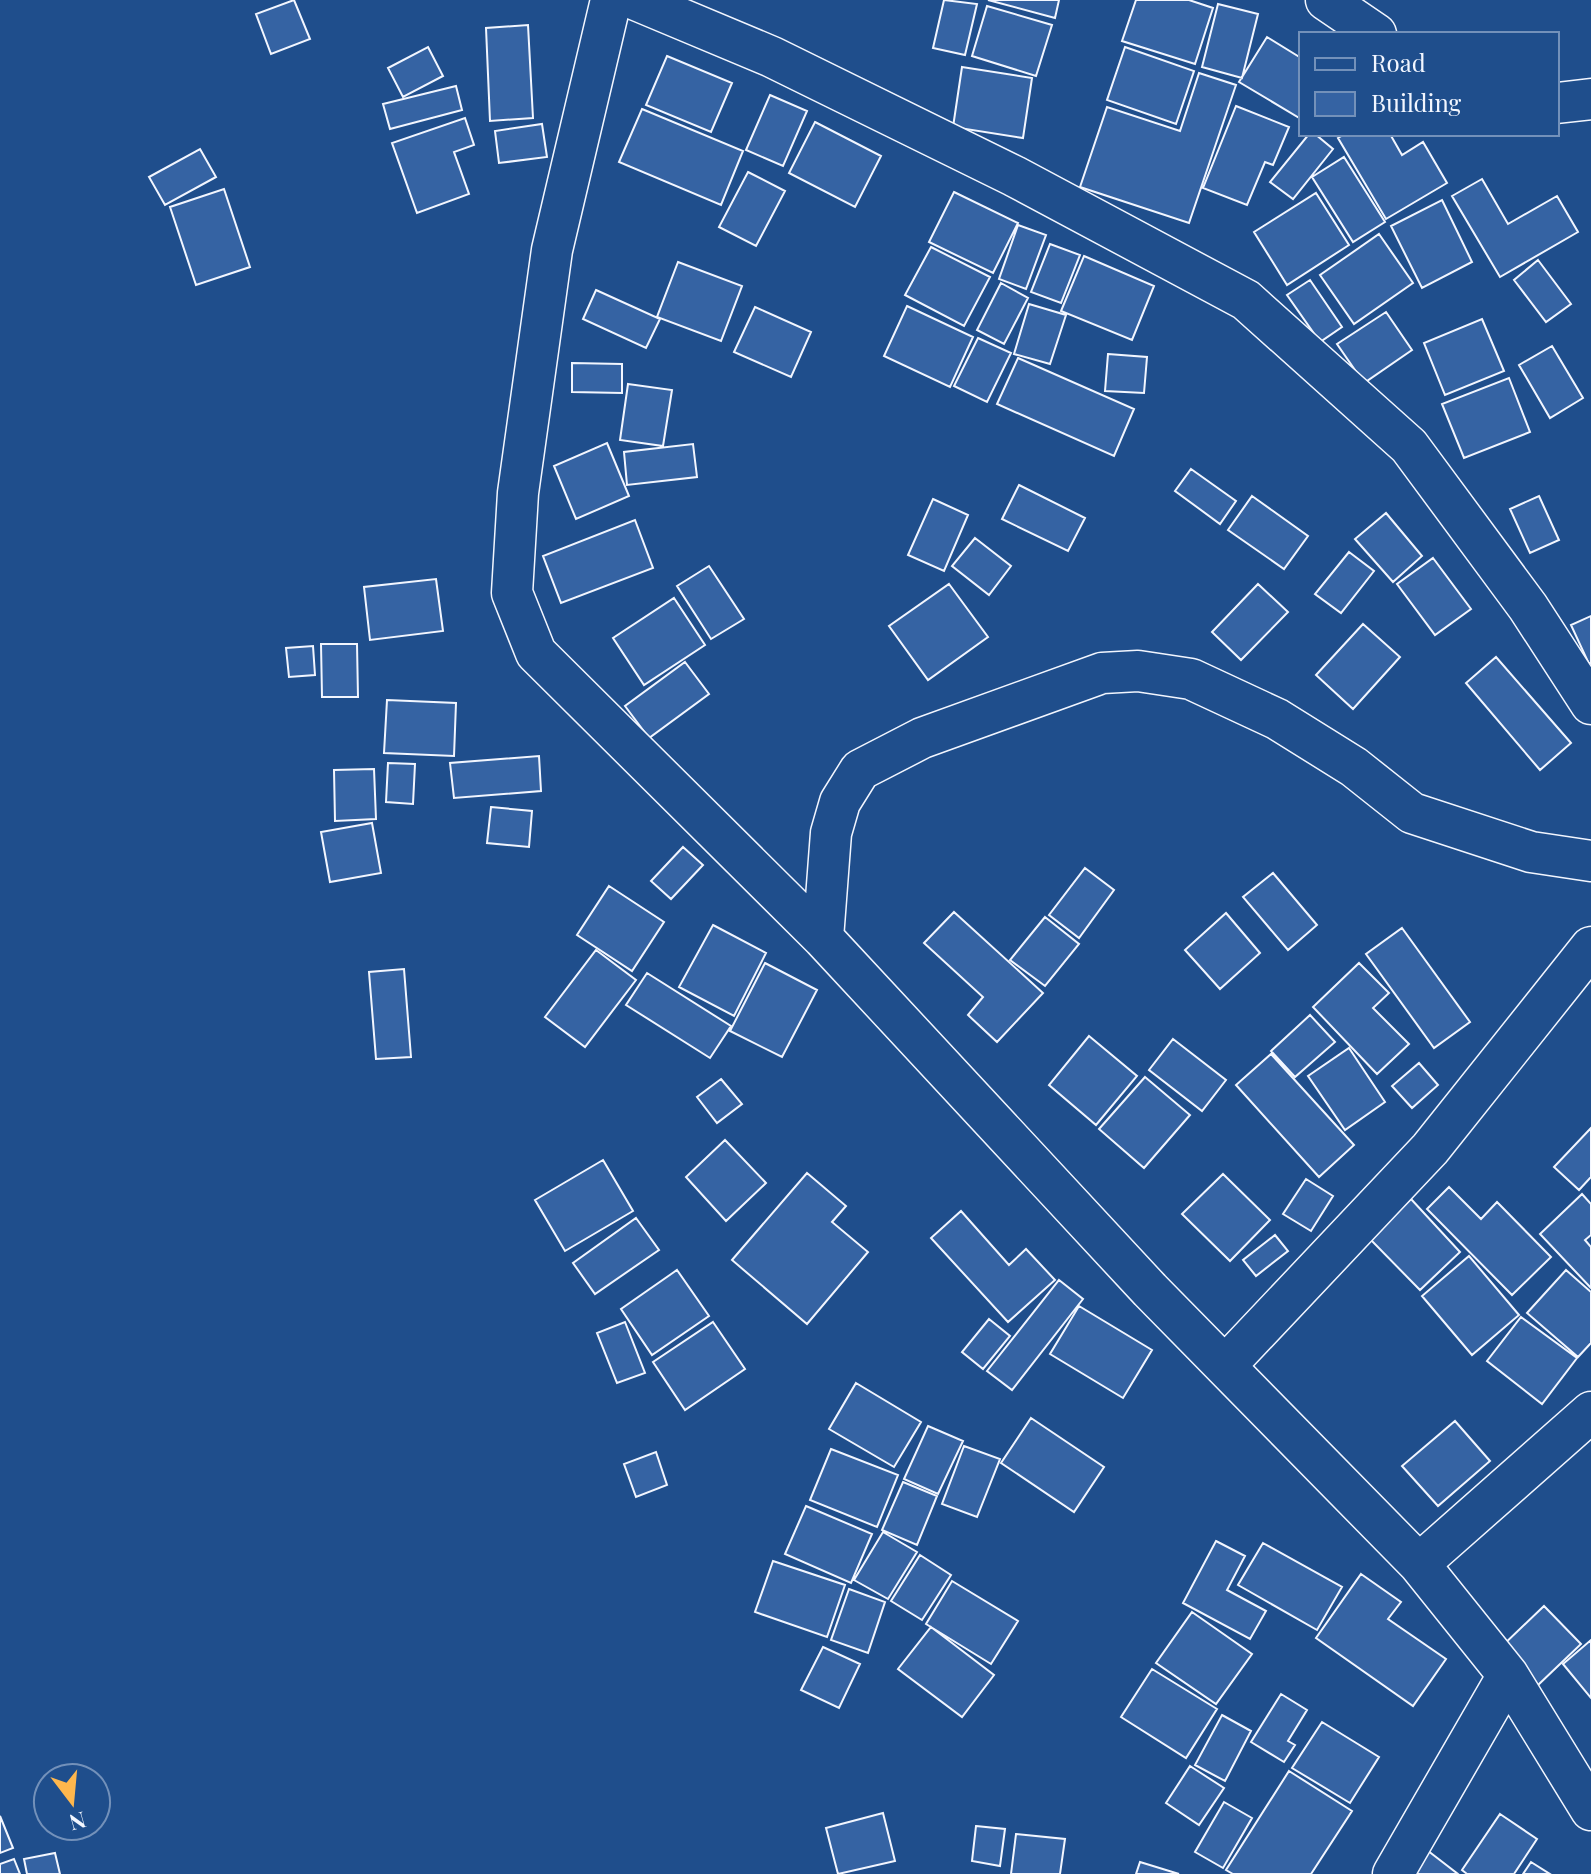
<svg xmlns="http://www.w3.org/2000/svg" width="1591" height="1874" font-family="'Playfair Display',serif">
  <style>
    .building { fill: #3563a3; stroke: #f2f6ff; stroke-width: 2 }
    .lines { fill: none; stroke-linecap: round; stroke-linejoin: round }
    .minor-casing { stroke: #f2f6ff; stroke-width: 43 }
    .minor { stroke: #1f4e8c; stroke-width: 40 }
  </style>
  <rect width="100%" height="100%" fill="#1f4e8c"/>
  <path class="building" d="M294 0 310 39 271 54 256 14Z
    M944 0 977 4 965 55 933 48Z
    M988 0H1059L1055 18Z
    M1136 0H1189L1213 8 1195 64 1122 41Z
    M1218 4 1258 14 1242 78 1202 67Z
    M987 6 1052 25 1036 76 972 56Z
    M528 25 533 118 490 121 486 28Z
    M1267 37 1301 58V119L1239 82Z
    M428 47 443 76 403 97 388 68Z
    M1125 47 1194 71 1176 124 1107 100Z
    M667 56 732 83 711 132 646 105Z
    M962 67 1032 78 1023 138 953 127Z
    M1199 73 1236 85 1189 223 1080 187 1107 107 1180 131Z
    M456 86 462 110 390 129 383 104Z
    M770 95 807 111 783 166 746 150Z
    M1236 106 1289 127 1273 165 1265 162 1247 205 1203 188Z
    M642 109 743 151 721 205 619 162Z
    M465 118 474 145 454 152 469 194 417 213 392 143Z
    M815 122 881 156 855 207 789 173Z
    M542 124 547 157 499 163 495 131Z
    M1309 134H1315L1333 149 1293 199 1270 182Z
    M1345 134H1390L1402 155 1423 142 1447 183 1386 219 1338 138Z
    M200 149 216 177 165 205 149 177Z
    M1344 157 1385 222 1353 242 1312 177Z
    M748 172 785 191 756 246 719 227Z
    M1482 179 1508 224 1557 196 1578 232 1500 277 1452 196Z
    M224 189 250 267 196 285 170 207Z
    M954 192 1018 223 993 273 929 242Z
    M1316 193 1349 245 1287 285 1254 232Z
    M1442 200 1472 262 1422 288 1391 226Z
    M1018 225 1046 235 1026 289 999 279Z
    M1379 234 1413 283 1354 324 1320 275Z
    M1050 244 1080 255 1061 303 1031 292Z
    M931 247 990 277 964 326 905 295Z
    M1084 256 1154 286 1132 340 1061 311Z
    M1538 260 1571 304 1546 322 1514 280Z
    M678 262 742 286 721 341 657 317Z
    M1310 280 1342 327 1320 342 1287 295Z
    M1001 283 1028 298 1004 344 977 330Z
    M596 290 660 319 646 348 583 319Z
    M1029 304 1066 315 1050 364 1014 354Z
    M907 306 973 337 950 387 884 356Z
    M755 307 811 332 791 377 734 352Z
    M1386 312 1412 350 1364 383 1337 344Z
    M1482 319 1504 371 1445 395 1424 343Z
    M978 338 1011 353 987 402 954 386Z
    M1552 346 1583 398 1550 418 1519 365Z
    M1108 354 1147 357 1144 393 1105 391Z
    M1018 358 1134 409 1114 456 997 404Z
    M572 363 622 364V393L572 392Z
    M1509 378 1530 432 1464 458 1442 404Z
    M628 384 672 390 663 446 620 440Z
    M607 443 629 496 576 519 554 466Z
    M693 444 697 477 627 485 624 452Z
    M1191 469 1236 501 1220 524 1175 491Z
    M1019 485 1085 518 1068 551 1002 519Z
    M1252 496 1308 536 1284 569 1228 530Z
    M1539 496 1559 540 1530 553 1510 509Z
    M933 499 968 515 944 571 908 555Z
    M1386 513 1422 556 1393 582 1355 539Z
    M635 520 653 568 561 603 543 556Z
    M975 538 1011 566 989 595 952 566Z
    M1349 552 1374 571 1341 613 1315 594Z
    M1433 558 1471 609 1435 635 1397 584Z
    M709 566 744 619 711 639 677 586Z
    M436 579 443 631 370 640 364 587Z
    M949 584 988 637 928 680 889 626Z
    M1258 584 1288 612 1241 660 1212 632Z
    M674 598 705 645 644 685 613 638Z
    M1591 616V663L1589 664 1571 625Z
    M1363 624 1400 657 1353 709 1316 675Z
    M321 644H357L358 697H322Z
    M313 646 315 675 289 677 286 648Z
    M1496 657 1571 743 1540 770 1466 683Z
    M685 662 709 694 649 738 625 706Z
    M387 700 456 703 454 756 384 753Z
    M539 756 541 791 454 798 450 763Z
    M388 763 415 764 413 804 386 802Z
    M374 769 376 819 335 821 334 770Z
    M491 807 532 811 529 847 487 843Z
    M372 823 381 873 330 882 321 832Z
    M683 847 703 865 671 899 651 881Z
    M1085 868 1114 890 1079 938 1049 915Z
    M1273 873 1317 925 1288 950 1243 897Z
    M609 886 664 922 632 971 577 935Z
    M954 912 1043 993 997 1042 968 1015 983 997 924 943Z
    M1226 913 1260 953 1220 989 1185 950Z
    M1045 917 1079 944 1045 986 1010 960Z
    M713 925 766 953 734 1016 679 987Z
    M1402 928 1470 1022 1434 1048 1366 954Z
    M596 950 636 980 585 1047 545 1017Z
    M765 963 817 990 782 1057 730 1031Z
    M1359 963 1389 993 1373 1008 1409 1044 1377 1074 1313 1007Z
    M404 969 411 1057 376 1059 369 972Z
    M647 973 731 1026 710 1058 626 1005Z
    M1310 1015 1335 1042 1295 1077 1271 1051Z
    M1089 1036 1137 1076 1096 1125 1049 1085Z
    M1173 1039 1226 1080 1202 1111 1149 1070Z
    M1349 1048 1385 1102 1345 1130 1308 1076Z
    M1271 1054 1354 1145 1319 1177 1236 1085Z
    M1419 1063 1438 1085 1412 1108 1392 1086Z
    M1145 1077 1190 1115 1144 1168 1099 1129Z
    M721 1079 742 1104 717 1123 697 1097Z
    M1591 1128V1177L1579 1190 1554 1167Z
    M725 1140 766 1183 726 1221 686 1177Z
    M603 1160 633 1211 565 1251 535 1200Z
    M807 1173 846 1206 832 1222 868 1252 807 1324 732 1260Z
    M1223 1174 1270 1220 1230 1261 1182 1214Z
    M1306 1179 1333 1196 1311 1231 1283 1214Z
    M1449 1187 1481 1219 1497 1202 1551 1257 1512 1295 1427 1209Z
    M1582 1194 1591 1204V1235L1585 1240 1591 1247V1288L1540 1234Z
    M1411 1199 1460 1252 1420 1290 1370 1239Z
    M961 1211 1009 1265 1026 1249 1055 1280 1008 1322 931 1238Z
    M636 1218 659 1250 595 1294 573 1263Z
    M1275 1235 1288 1251 1256 1276 1243 1260Z
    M1469 1256 1519 1315 1472 1355 1422 1296Z
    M677 1270 709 1316 652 1355 621 1309Z
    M1566 1270 1591 1292V1343L1578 1357 1527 1313Z
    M1059 1280 1083 1299 1012 1390 987 1371Z
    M1079 1306 1152 1350 1123 1398 1050 1354Z
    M1521 1317 1577 1358 1542 1404 1487 1361Z
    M989 1319 1010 1336 983 1369 962 1352Z
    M625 1322 645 1373 617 1383 597 1333Z
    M713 1322 745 1369 685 1410 653 1362Z
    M856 1383 921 1422 894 1467 829 1429Z
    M1031 1418 1104 1467 1074 1512 1001 1463Z
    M1455 1421 1490 1461 1438 1506 1402 1466Z
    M928 1426 963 1441 938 1494 904 1479Z
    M964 1446 1000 1459 977 1517 942 1504Z
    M831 1449 898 1475 877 1527 810 1500Z
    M656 1452 667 1485 636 1497 624 1464Z
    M903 1482 937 1496 917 1545 882 1530Z
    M806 1506 872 1534 851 1583 785 1554Z
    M883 1532 917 1552 888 1599 854 1580Z
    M1216 1541 1245 1556 1227 1590 1266 1611 1250 1639 1183 1603Z
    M1263 1543 1342 1587 1317 1630 1238 1585Z
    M920 1555 951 1575 922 1620 891 1601Z
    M773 1561 845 1585 827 1637 755 1612Z
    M1361 1574 1401 1602 1388 1619 1446 1659 1413 1706 1316 1638Z
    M952 1581 1018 1621 991 1664 926 1624Z
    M849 1589 885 1602 868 1653 831 1640Z
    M1544 1606 1581 1644 1537 1686 1500 1648Z
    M1192 1612 1252 1654 1216 1704 1156 1663Z
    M931 1627 994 1675 962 1717 898 1669Z
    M1591 1640V1698L1563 1664Z
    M823 1647 860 1664 839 1708 801 1690Z
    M1152 1669 1217 1709 1186 1758 1121 1717Z
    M1281 1694 1307 1710 1288 1741 1295 1745 1284 1762 1251 1742Z
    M1222 1715 1251 1731 1225 1781 1195 1765Z
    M1322 1722 1379 1757 1350 1803 1292 1768Z
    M1190 1766 1224 1788 1199 1825 1166 1803Z
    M1289 1771 1352 1811 1311 1874H1233L1226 1870Z
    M1224 1802 1252 1818 1223 1868 1195 1852Z
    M883 1813 895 1861 838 1874 826 1828Z
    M1500 1814 1537 1839 1514 1874H1467L1462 1870Z
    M0 1816 13 1848 0 1853Z
    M976 1826 1005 1829 1000 1866 972 1861Z
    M1016 1834 1065 1839 1060 1874H1011Z
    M1423 1847 1458 1874H1402Z
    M55 1853 60 1874H27L24 1859Z
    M14 1859 20 1874H0V1864Z
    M1140 1862 1179 1874H1136Z
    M1531 1862 1550 1874H1523Z"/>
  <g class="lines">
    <g class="minor-casing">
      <path id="minor" d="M611 0 552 250 518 493 512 593 536 653 823 938 1150 1290 1419 1564 1508 1675 1591 1810
        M636 0 772 57 1014 176 1246 300 1409 446 1528 607 1591 704
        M1326 0 1376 34
        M1557 103 1591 99
        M823 938 831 833 840 802 860 770 922 738 1102 673 1138 671 1191 679 1277 719 1354 767 1412 813 1531 852 1591 861
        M1225 1366 1430 1149 1591 947
        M1419 1564 1591 1412
        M1393 1874 1508 1675"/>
    </g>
    <use href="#minor" class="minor"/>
  </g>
  <rect x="1299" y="32" width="260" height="104" fill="#1f4e8c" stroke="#7391ba" stroke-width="2"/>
  <rect x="1315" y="58" width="40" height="12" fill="#1f4e8c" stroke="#7391ba" stroke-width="2"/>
  <text x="1371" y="72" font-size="24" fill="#f2f6ff">Road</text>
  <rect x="1315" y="92" width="40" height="24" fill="#3563a3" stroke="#7391ba" stroke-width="2"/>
  <text x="1371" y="112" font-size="24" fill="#f2f6ff">Building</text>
  <g transform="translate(72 1802) rotate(164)"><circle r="38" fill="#1f4e8c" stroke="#7391ba" stroke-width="2"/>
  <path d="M0-6L14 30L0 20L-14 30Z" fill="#ffb74d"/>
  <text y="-12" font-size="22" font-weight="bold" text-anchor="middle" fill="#f2f6ff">N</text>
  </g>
</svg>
